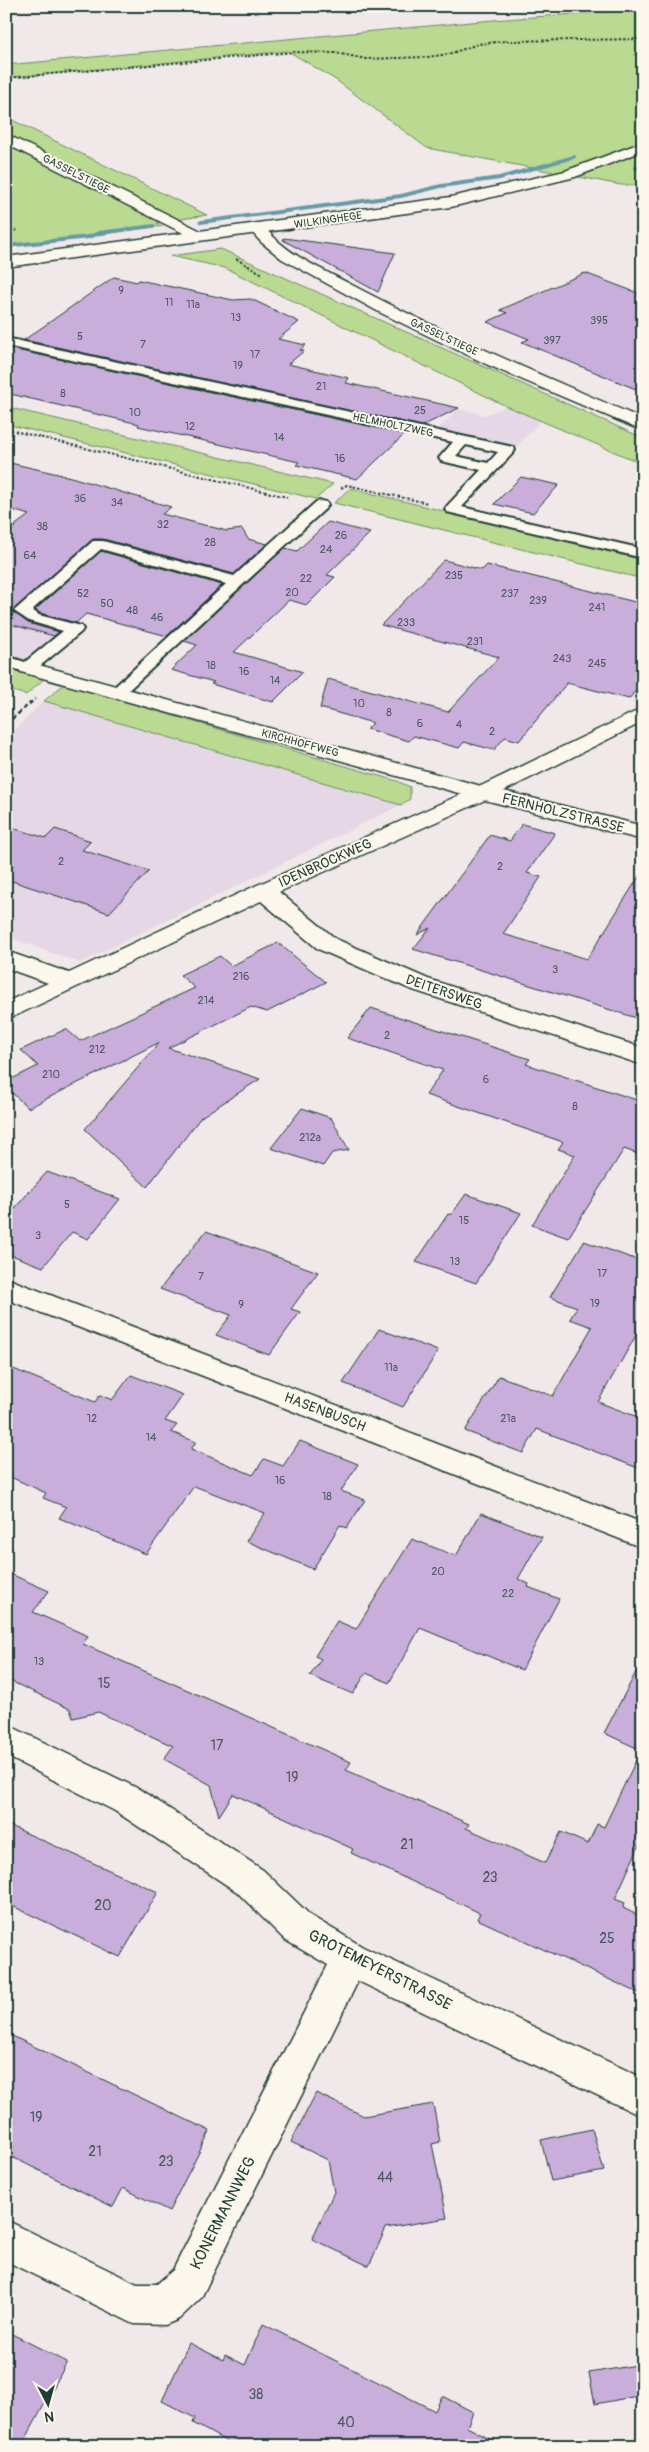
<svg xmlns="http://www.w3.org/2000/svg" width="649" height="2452" font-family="Pangolin,sans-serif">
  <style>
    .built { fill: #e5d7e5 }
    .green { fill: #bad991; stroke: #6c8b62 }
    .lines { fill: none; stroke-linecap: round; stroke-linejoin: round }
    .stream { fill: #659aa8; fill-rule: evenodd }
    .building { fill: #c9aedc; stroke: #1f3d34 }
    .service-casing { stroke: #1f3d34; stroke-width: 4 }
    .minor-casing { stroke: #1f3d34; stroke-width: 3 }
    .tertiary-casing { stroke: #1f3d34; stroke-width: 3 }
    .path-far1 { stroke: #1f3d34; stroke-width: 2; stroke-dasharray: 2.5 2; stroke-linecap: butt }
    .path { stroke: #1f3d34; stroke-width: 2.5; stroke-dasharray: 4.5 3; stroke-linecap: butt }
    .service { fill: #fbf7ec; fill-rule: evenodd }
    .minor { fill: #fbf7ec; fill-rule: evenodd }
    .tertiary { fill: #fbf7ec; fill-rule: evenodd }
    .labels { text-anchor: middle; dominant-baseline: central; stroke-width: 4; stroke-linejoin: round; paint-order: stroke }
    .far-street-label { font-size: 11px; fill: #1f3d34; stroke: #fbf7ec }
    .number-label { font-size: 11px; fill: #4a595e }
    .street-label { font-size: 14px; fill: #1f3d34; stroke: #fbf7ec }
    .near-number-label { font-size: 14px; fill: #4a595e }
    .near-street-label { font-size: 16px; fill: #1f3d34; stroke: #fbf7ec }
  </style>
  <rect width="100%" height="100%" fill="#f1e8e9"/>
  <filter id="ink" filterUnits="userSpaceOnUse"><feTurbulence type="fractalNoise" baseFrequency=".02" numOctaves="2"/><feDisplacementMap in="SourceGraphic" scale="10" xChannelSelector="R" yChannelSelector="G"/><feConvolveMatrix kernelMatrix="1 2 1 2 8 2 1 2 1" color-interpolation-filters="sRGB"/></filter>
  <g filter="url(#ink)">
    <path class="built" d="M506 406 540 421 515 449 436 431 458 409 486 415Z
      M6 609 22 611 75 629 28 668 6 661Z
      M44 701 401 805 80 963 6 936V739Z"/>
    <path class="green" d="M643 9V185H621L427 148 336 80 288 51 6 78V65L493 20Z
      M6 117 207 215 157 223 163 226 6 247Z
      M221 249 643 438V464L506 406 225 268 170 256Z
      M6 407 333 484 316 499 6 424Z
      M350 488 643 560V579L334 503Z
      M6 668 45 678 26 695 6 689Z
      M64 684 397 781 410 787V799L401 805 44 701Z"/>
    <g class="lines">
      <path class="stream" d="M574 155 576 156V158L500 180 441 188 401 198 201 224 198 222 201 220 401 194 441 184 499 176Z
        M636 166H643V170L634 169V167Z
        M154 224 156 225V227L100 235 89 239 6 248V244L88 235 99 231Z"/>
    </g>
    <path class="building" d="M284 238 395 253 378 292 283 240Z
      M585 273 643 295V392L522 342 529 339 487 322 507 313 500 310Z
      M114 277 137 282 139 280 233 300 251 299 299 322 278 339 306 345 300 350 304 351 288 364 349 378 346 383 459 408 422 426 24 340Z
      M12 349 405 434 357 479 296 465 299 462 138 426 139 424 6 393V354Z
      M6 462 71 477 171 507 162 514 227 531 242 529 248 539 267 544 234 574 103 539H93L12 611 28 623 59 632 54 636 6 623V536L16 527H13L29 515 6 508Z
      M521 477 559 485 533 513 494 504Z
      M328 522 370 533 327 575 335 577 307 605 289 600 234 652 303 672 273 702 211 684 214 682 171 670 197 645 184 641 285 548 297 551Z
      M101 551 222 585 167 636 86 614 76 623 40 613 35 610Z
      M444 560 482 570 487 565 643 604V681L629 699 567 683 519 741 505 737 494 750 464 742 459 748 414 736 409 741 367 729 373 723 320 708 328 679 448 712 499 657 381 625Z
      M522 824 555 833 527 873 541 877 503 934 587 959 643 870V1020L413 949 430 928 417 935 490 835 510 841Z
      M6 826 46 838 55 829 91 841 82 850 149 871 109 913 6 879Z
      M278 943 326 982 267 1012 251 1007 168 1048 260 1079 201 1117 147 1187 85 1129 160 1042 28 1108 6 1087V1082L38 1066 21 1050 66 1029 80 1041 195 988 180 975 220 956 231 966Z
      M371 1008 530 1059 526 1064 643 1102V1156L624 1149 568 1238 532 1225 575 1155 558 1149 563 1142 426 1095 443 1070 347 1038Z
      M302 1108 331 1118 349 1150 332 1153 323 1166 271 1148Z
      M47 1172 120 1199 88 1239 72 1232 43 1267 6 1253V1218Z
      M466 1194 521 1213 476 1283 416 1262 448 1214 451 1215Z
      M206 1231 318 1272 291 1309 300 1312 269 1355 216 1335 231 1315 160 1289Z
      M584 1241 643 1262V1323L598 1402 643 1419V1470L537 1429 523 1453 465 1431 499 1376 553 1396 592 1327 570 1319 577 1307 550 1297Z
      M379 1329 438 1351 403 1407 343 1383Z
      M6 1366 95 1402 100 1395 112 1400 131 1375 183 1395 165 1421 177 1425 171 1432 196 1442 191 1449 253 1475 264 1459 283 1466 300 1441 358 1464 341 1491 365 1500 347 1528 340 1525 313 1569 246 1541 265 1513 194 1486 146 1554 59 1518 66 1507 43 1498 46 1493 6 1475Z
      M481 1513 542 1537 518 1579 529 1584 528 1587 559 1599 522 1670 420 1628 389 1683 366 1673 353 1694 310 1676 321 1659 315 1656 337 1621 356 1629 412 1539 456 1556Z
      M6 1572 49 1591 33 1612 88 1636 83 1644 351 1762 346 1770 469 1824 466 1828 545 1863 561 1832 588 1844 597 1824 604 1827 641 1750 604 1733 643 1659V1837L615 1899 625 1903 623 1908 643 1918V1995L477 1919 480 1913 351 1853 353 1849 233 1794 219 1816 211 1785 164 1759 173 1746 98 1712 73 1718 70 1709 6 1679Z
      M6 1824 158 1892 120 1957 6 1903Z
      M6 2033 210 2131 169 2211 123 2188 113 2207 6 2154Z
      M316 2093 364 2116 433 2104 440 2142 432 2144 447 2218 386 2228 369 2266 312 2239 334 2192 328 2160 291 2142Z
      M592 2129 604 2171 551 2181 541 2140Z
      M263 2324 435 2411 442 2396 473 2412 467 2427 503 2446H235L193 2423 195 2418 162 2401 189 2343 223 2360 225 2355 245 2365Z
      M6 2331 67 2362 22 2446H6Z
      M643 2364V2395L595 2404 589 2373Z"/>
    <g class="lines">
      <g class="service-casing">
        <path id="service" d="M6 338 513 447 515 450 513 453 462 507 643 549V558L447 512 445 509 447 506 481 470 441 461 439 458 453 442 6 346ZM466 445 498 452 488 463 456 456Z
          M321 501 326 502 328 505 326 508 122 696H110L108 693 226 584 101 549 32 610 39 615 81 626 83 629 81 632 34 671 28 673 6 666V656L25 662 63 631 29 621 14 611 93 541H103L234 576 316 502Z"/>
      </g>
      <g class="minor-casing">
        <path id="minor" d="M6 134 205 233 208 236 205 239H195L6 144Z
          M257 224C266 227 273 237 280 243 301 261 328 272 352 285 447 335 545 377 643 419V431L488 365 379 312 282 259 261 242 249 229Z
          M28 662 481 786 643 708V722L504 791 643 826V840L485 800 279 892 336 939 428 979 643 1048V1065L410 989 318 949 261 901 6 1020V1002L48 983 6 968V951L69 973 255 886 462 794 21 672 18 668 21 664Z
          M6 1278 643 1523V1548L6 1299Z
          M6 1724 139 1789 263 1870 311 1916 363 1947 643 2078V2117L358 1981 201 2298 179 2319 165 2325 134 2324 6 2261V2220L137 2284H157L173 2270 328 1965 285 1940 237 1892 115 1811 6 1756Z"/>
      </g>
      <g class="tertiary-casing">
        <path id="tertiary" d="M643 142V151L575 177 451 207 6 267V257L451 197 565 171Z"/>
      </g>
      <path class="path-far1" d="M6 78 294 52 336 53 366 59 427 57 449 54 478 44 507 41 643 39
        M6 228 18 231
        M236 259 263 274
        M6 429 287 497
        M341 488 347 485 427 503"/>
      <path class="path" d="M6 724 35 699"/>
      <use href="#service" class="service"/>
      <use href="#minor" class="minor"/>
      <use href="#tertiary" class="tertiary"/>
    </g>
  </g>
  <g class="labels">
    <g class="far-street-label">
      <text transform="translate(76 174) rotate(27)">GASSELSTIEGE</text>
      <text transform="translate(328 220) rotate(-8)">WILKINGHEGE</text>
      <text transform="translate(444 337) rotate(25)">GASSELSTIEGE</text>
      <text transform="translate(393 425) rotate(12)">HELMHOLTZWEG</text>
      <text transform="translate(300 743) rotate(15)">KIRCHHOFFWEG</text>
    </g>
    <g class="number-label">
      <text x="121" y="290">9</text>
      <text x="169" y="302">11</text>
      <text x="193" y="304">11a</text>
      <text x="236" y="317">13</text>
      <text x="599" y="320">395</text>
      <text x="80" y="336">5</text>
      <text x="552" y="340">397</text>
      <text x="143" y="344">7</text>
      <text x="255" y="354">17</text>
      <text x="238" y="365">19</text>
      <text x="321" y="386">21</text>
      <text x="63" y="393">8</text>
      <text x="420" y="410">25</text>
      <text x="135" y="412">10</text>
      <text x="190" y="426">12</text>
      <text x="279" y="437">14</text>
      <text x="340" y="458">16</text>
      <text x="80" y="498">36</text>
      <text x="117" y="502">34</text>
      <text x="163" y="524">32</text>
      <text x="42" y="526">38</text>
      <text x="341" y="535">26</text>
      <text x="210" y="542">28</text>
      <text x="326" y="549">24</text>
      <text x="30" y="555">64</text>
      <text x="454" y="575">235</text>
      <text x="306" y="578">22</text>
      <text x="292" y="592">20</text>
      <text x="83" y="593">52</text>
      <text x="510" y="593">237</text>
      <text x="538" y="600">239</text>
      <text x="107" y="603">50</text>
      <text x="597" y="607">241</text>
      <text x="132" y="610">48</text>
      <text x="157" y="617">46</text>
      <text x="406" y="622">233</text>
      <text x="475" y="641">231</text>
      <text x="562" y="658">243</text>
      <text x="597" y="663">245</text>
      <text x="211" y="665">18</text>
      <text x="244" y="671">16</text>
      <text x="275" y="680">14</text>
      <text x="359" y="703">10</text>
      <text x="389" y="712">8</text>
      <text x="420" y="723">6</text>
      <text x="459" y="724">4</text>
      <text x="492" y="731">2</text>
      <text x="61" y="861">2</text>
      <text x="500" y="866">2</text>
      <text x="555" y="969">3</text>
      <text x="241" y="976">216</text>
      <text x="206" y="1000">214</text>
      <text x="387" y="1035">2</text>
      <text x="97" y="1049">212</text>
      <text x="51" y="1074">210</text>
      <text x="486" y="1079">6</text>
      <text x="575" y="1106">8</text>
      <text x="310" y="1137">212a</text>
      <text x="67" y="1204">5</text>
      <text x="464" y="1220">15</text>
      <text x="38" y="1235">3</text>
      <text x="455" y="1261">13</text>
      <text x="602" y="1273">17</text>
      <text x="201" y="1276">7</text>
      <text x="595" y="1303">19</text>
      <text x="241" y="1304">9</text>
      <text x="391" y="1367">11a</text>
      <text x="92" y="1418">12</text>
      <text x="508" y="1418">21a</text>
      <text x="151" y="1437">14</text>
      <text x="280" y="1480">16</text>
      <text x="327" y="1496">18</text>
      <text x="438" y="1571">20</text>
      <text x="508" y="1593">22</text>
      <text x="39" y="1661">13</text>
    </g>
    <g class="street-label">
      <text transform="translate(563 813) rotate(14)">FERNHOLZSTRASSE</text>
      <text transform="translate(325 863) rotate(-24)">IDENBROCKWEG</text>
      <text transform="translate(444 992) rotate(19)">DEITERSWEG</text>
      <text transform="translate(325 1412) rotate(21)">HASENBUSCH</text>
    </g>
    <g class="near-number-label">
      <text x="104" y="1683">15</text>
      <text x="217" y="1745">17</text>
      <text x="292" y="1777">19</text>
      <text x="407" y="1844">21</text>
      <text x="490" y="1877">23</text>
      <text x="103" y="1905">20</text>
      <text x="607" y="1938">25</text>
      <text x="36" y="2117">19</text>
      <text x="95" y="2151">21</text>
      <text x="166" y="2161">23</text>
      <text x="385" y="2177">44</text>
      <text x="256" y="2394">38</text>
      <text x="346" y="2422">40</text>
    </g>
    <g class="near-street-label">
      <text transform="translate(380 1970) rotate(27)">GROTEMEYERSTRASSE</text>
      <text transform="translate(223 2213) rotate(-63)">KONERMANNWEG</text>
    </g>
  </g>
  <rect width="649" height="2452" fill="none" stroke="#fbf7ec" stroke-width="25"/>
  <rect x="12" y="12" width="624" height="2427" fill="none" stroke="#1f3d34" stroke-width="2" filter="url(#ink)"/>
  <g transform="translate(48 2404) rotate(174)" stroke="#fbf7ec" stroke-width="4" paint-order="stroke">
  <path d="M0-4L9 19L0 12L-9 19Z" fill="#1f3d34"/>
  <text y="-8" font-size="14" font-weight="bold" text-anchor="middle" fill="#1f3d34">N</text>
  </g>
</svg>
